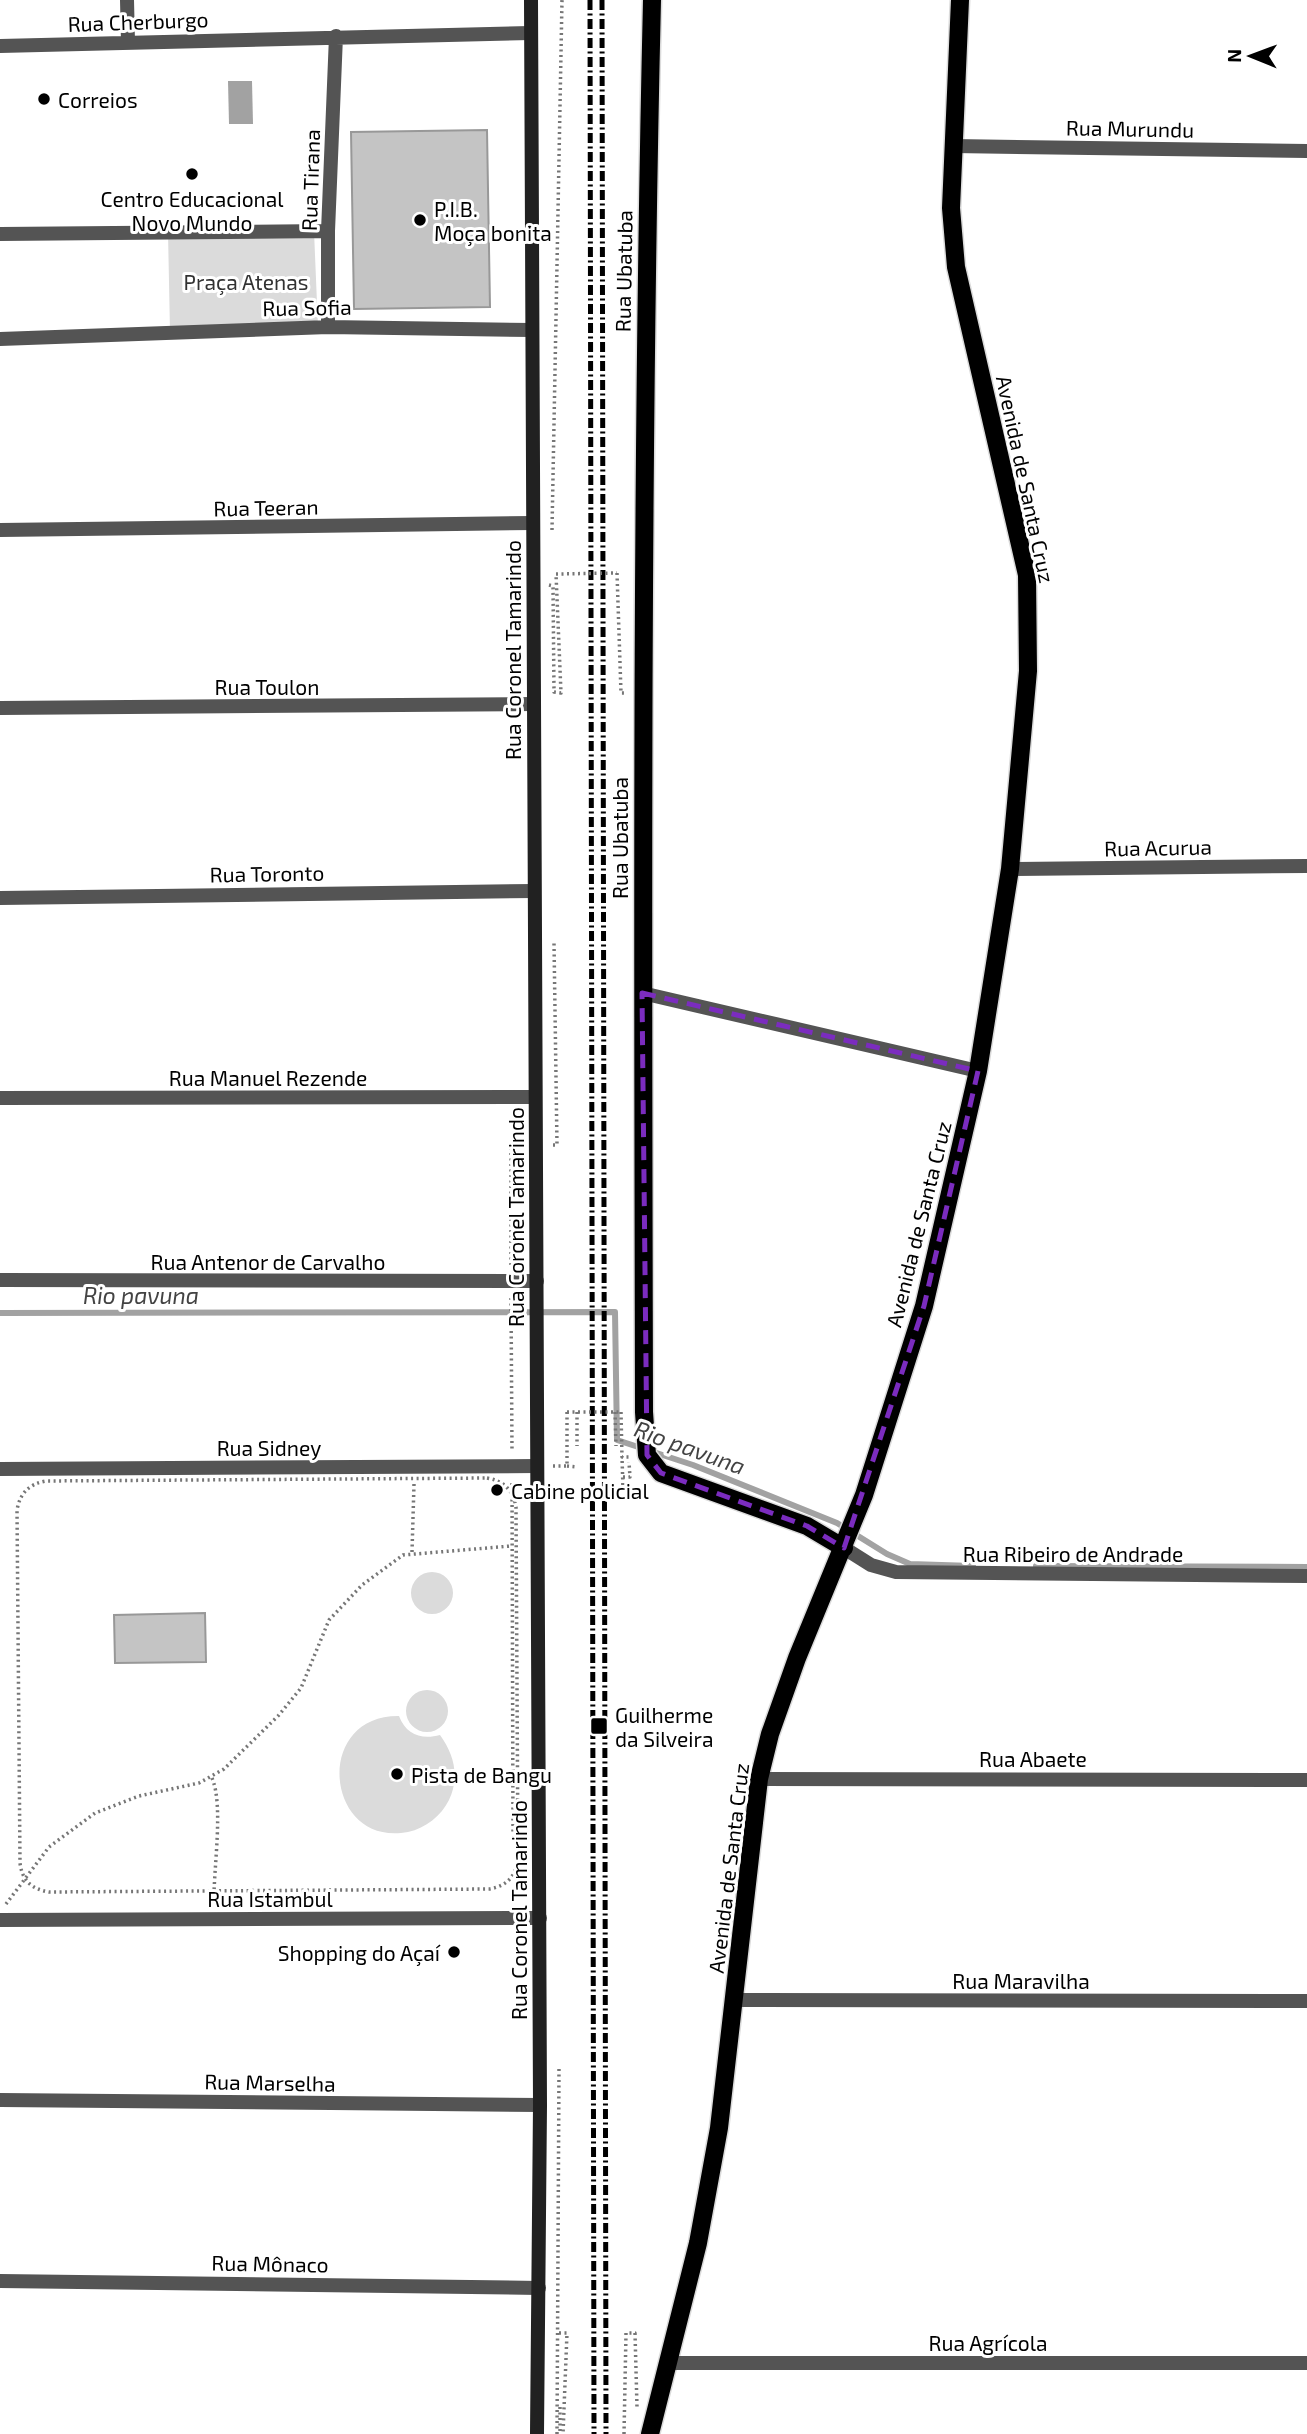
<svg xmlns="http://www.w3.org/2000/svg" width="1307" height="2434" font-family="'Exo 2',sans-serif">
  <style>
    .green { fill: #dbdbdb }
    .water { fill: #a2a2a2 }
    .lines { fill: none; stroke-linecap: round; stroke-linejoin: round }
    .stream { stroke: #a2a2a2; stroke-width: 6 }
    .building { fill: #c4c4c4; stroke: #989898; stroke-width: 2 }
    .primary-casing { stroke: #dbdbdb; stroke-width: 21 }
    .path { stroke: #767676; stroke-width: 3.5; stroke-dasharray: 2 3.5; stroke-linecap: butt }
    .street { stroke: #545454; stroke-width: 14 }
    .secondary { stroke: #212121; stroke-width: 14 }
    .primary { stroke: #000; stroke-width: 18 }
    .rail { stroke: #000; stroke-width: 5; stroke-dasharray: 10 3.5 2 3.5; stroke-linecap: butt }
    .path-bridge { stroke: #767676; stroke-width: 3.5; stroke-dasharray: 2 3.5; stroke-linecap: butt }
    .marked { fill: none; stroke: #7b2cbf; stroke-width: 5; stroke-dasharray: 14 9; stroke-linejoin: round }
    .poi-dot { fill: #000; stroke: #fff; stroke-width: 2.5 }
    .labels { text-anchor: middle; dominant-baseline: central; stroke-width: 6; stroke-linejoin: round; paint-order: stroke }
    .street-label { font-size: 21px; fill: #000; stroke: #fff }
    .poi-label { font-size: 21px; fill: #000; stroke: #fff; text-anchor: start }
    .park-label { font-size: 21px; fill: #323232; stroke: #fff }
    .water-label { font-size: 23px; font-style: italic; fill: #434343; stroke: #fff }
  </style>
  <rect width="100%" height="100%" fill="#fff"/>
  <path class="green" d="M314 231 318 327 170 332 168 232Z
    M411 1593a21 21 0 1 1 42 0a21 21 0 1 1-42 0Z
    M406 1711a21 21 0 1 1 42 0a21 21 0 1 1-42 0Z
    M399 1716C406 1735 422 1740 440 1735 454 1754 460 1777 449 1800 441 1816 426 1828 408 1832 325 1848 312 1715 399 1716Z"/>
  <path class="water" d="M228 81H252L253 124H229Z"/>
  <g class="lines">
    <path class="stream" d="M0 1313 615 1312 617 1440 693 1465 837 1523 887 1554 910 1564 973 1566
      M1036 1566 1307 1567"/>
  </g>
  <path class="building" d="M487 130 490 307 354 309 351 132Z
    M205 1613 206 1662 115 1663 114 1615Z"/>
  <g class="lines">
    <g class="primary-casing">
      <path id="primary" d="M652 0C641 471 643 941 644 1412L647 1455 661 1473 807 1526 844 1548
        M650 2434 698 2243 719 2128 759 1779 770 1734 797 1658 864 1495 924 1306 978 1071 1010 869 1028 671 1027 575 956 267 951 208 960 0"/>
    </g>
    <path class="path" d="M552 530 562 0
      M617 573 621 693H627
      M549 585 553 586 554 692 561 693 556 574
      M553 1145H557L554 943
      M511 1265V1146H520
      M511 1298 512 1451
      M577 1412V1446
      M615 1412 616 1446
      M621 1412 622 1457H629
      M553 1466H567V1412
      M567 1466 577 1467
      M623 1477H630L629 1462
      M487 1478C504 1481 513 1490 516 1507L518 1860C515 1877 507 1886 489 1889L49 1892C31 1889 22 1880 20 1863L17 1510C20 1493 29 1484 46 1481Z
      M512 1483 513 1839H524
      M616 1489H623L622 1457
      M412 1552 414 1484
      M212 1778C224 1806 213 1870 214 1904
      M6 1904 49 1847 95 1813 139 1796 199 1783 224 1769 279 1715 301 1688 329 1620 362 1585 403 1555 511 1546
      M559 2333H567L563 2434
      M560 2407V2434
      M557 2434 559 2067
      M624 2434 626 2333H635L637 2407"/>
    <path class="street" d="M127 0 128 42
      M0 46 530 33
      M953 146 1307 151
      M0 234 328 231
      M328 327V231L336 36
      M0 339 328 327 532 330
      M0 530 532 523
      M0 708 533 704
      M1010 869 1307 866
      M0 898 534 891
      M642 993 978 1071
      M0 1098 535 1097
      M0 1280 537 1281
      M0 1469 537 1466
      M844 1548 871 1565 896 1572 1307 1576
      M759 1779 1307 1780
      M0 1920 540 1918
      M735 2000 1307 2001
      M0 2100 540 2105
      M0 2281 539 2288
      M668 2363H1307"/>
    <path class="secondary" d="M531 0 540 2105 537 2434"/>
    <use href="#primary" class="primary"/>
    <path class="rail" d="M590 0 594 2434
      M602 0 606 2434"/>
    <path class="path-bridge" d="M556 574 617 573
      M567 1412H621"/>
  </g>
  <path class="marked" d="M642 993 978 1071 924 1306 844 1548 807 1526 661 1473 647 1455Z"/>
  <g class="poi-dot">
    <circle cx="44" cy="99" r="7"/>
    <circle cx="192" cy="174" r="7"/>
    <circle cx="420" cy="220" r="7"/>
    <circle cx="497" cy="1490" r="7"/>
    <rect x="590" y="1717" width="18" height="18" rx="3.5"/>
    <circle cx="397" cy="1774" r="7"/>
    <circle cx="454" cy="1952" r="7"/>
  </g>
  <g class="labels">
    <g class="street-label">
      <text transform="translate(138 21) rotate(-2)">Rua Cherburgo</text>
      <text transform="translate(1130 128) rotate(1)">Rua Murundu</text>
      <text transform="translate(310 180) rotate(-88)">Rua Tirana</text>
      <text transform="translate(623 271) rotate(-89)">Rua Ubatuba</text>
      <text transform="translate(307 307) rotate(-1)">Rua Sofia</text>
      <text transform="translate(1026 479) rotate(78)">Avenida de Santa Cruz</text>
      <text transform="translate(266 507) rotate(-1)">Rua Teeran</text>
      <text transform="translate(512 650) rotate(-90)">Rua Coronel Tamarindo</text>
      <text x="267" y="686">Rua Toulon</text>
      <text transform="translate(619 838) rotate(-90)">Rua Ubatuba</text>
      <text transform="translate(1158 847) rotate(-1)">Rua Acurua</text>
      <text transform="translate(267 873) rotate(-1)">Rua Toronto</text>
      <text x="268" y="1077">Rua Manuel Rezende</text>
      <text transform="translate(515 1217) rotate(-90)">Rua Coronel Tamarindo</text>
      <text transform="translate(918 1224) rotate(-76)">Avenida de Santa Cruz</text>
      <text x="268" y="1261">Rua Antenor de Carvalho</text>
      <text x="269" y="1447">Rua Sidney</text>
      <text x="1073" y="1553">Rua Ribeiro de Andrade</text>
      <text x="1033" y="1758">Rua Abaete</text>
      <text transform="translate(728 1868) rotate(-83)">Avenida de Santa Cruz</text>
      <text x="270" y="1898">Rua Istambul</text>
      <text transform="translate(518 1910) rotate(-90)">Rua Coronel Tamarindo</text>
      <text x="1021" y="1980">Rua Maravilha</text>
      <text transform="translate(270 2082) rotate(1)">Rua Marselha</text>
      <text transform="translate(270 2263) rotate(1)">Rua Mônaco</text>
      <text x="988" y="2342">Rua Agrícola</text>
    </g>
    <g class="poi-label">
      <text x="58" y="99">Correios</text>
      <text x="192" y="198" text-anchor="middle">Centro Educacional<tspan x="192" dy="24">Novo Mundo</tspan></text>
      <text x="434" y="208">P.I.B.<tspan x="434" dy="24">Moça bonita</tspan></text>
      <text x="511" y="1490">Cabine policial</text>
      <text x="615" y="1714">Guilherme<tspan x="615" dy="24">da Silveira</tspan></text>
      <text x="411" y="1774">Pista de Bangu</text>
      <text x="440" y="1952" text-anchor="end">Shopping do Açaí</text>
    </g>
    <g class="park-label">
      <text x="246" y="281">Praça Atenas</text>
    </g>
    <g class="water-label">
      <text x="141" y="1295">Rio pavuna</text>
      <text transform="translate(690 1447) rotate(20)">Rio pavuna</text>
    </g>
  </g>
  <g transform="translate(1251 56) rotate(271)" stroke="#ffffff" stroke-width="5" paint-order="stroke">
  <path d="M0-5L12 26L0 18L-12 26Z" fill="#000000"/>
  <text y="-10" font-size="19" font-weight="bold" text-anchor="middle" fill="#000000">N</text>
  </g>
</svg>
